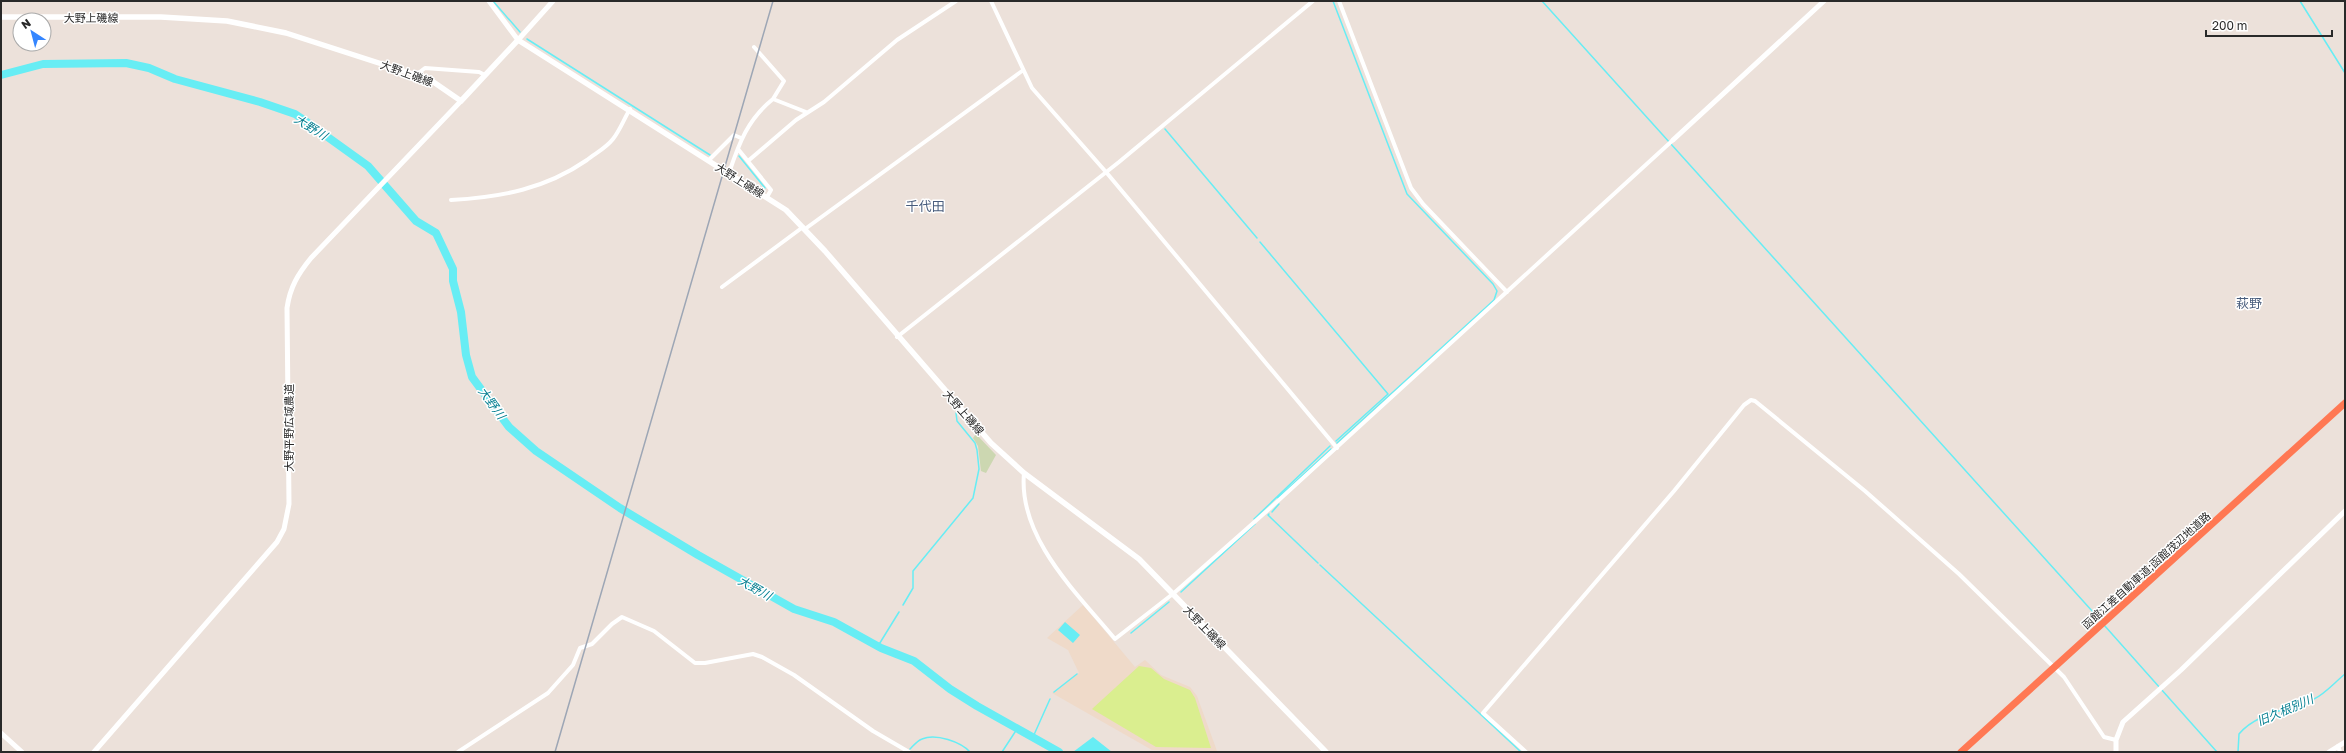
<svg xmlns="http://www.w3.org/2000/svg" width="2346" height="753" font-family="'Golos Text','Noto Sans JP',sans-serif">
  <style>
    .education { fill: #efdac9 }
    .cemetery { fill: #ccd7b1 }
    .pitch { fill: #daee8f }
    .water { fill: #67edf4 }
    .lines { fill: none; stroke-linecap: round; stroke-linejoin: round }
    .stream { stroke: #67edf4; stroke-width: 1.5 }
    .river { stroke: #67edf4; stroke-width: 8 }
    .minor { stroke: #fff; stroke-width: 4 }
    .tertiary { stroke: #fff; stroke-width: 5 }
    .secondary { stroke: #fff; stroke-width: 5.5 }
    .motorway { stroke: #ff7853; stroke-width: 7 }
    .rail { stroke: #9da6b5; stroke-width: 1.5 }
    .labels { text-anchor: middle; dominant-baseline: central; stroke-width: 3; stroke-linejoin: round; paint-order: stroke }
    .street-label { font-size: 11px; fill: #292929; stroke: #fff }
    .water-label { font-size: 12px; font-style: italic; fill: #078092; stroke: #fff }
    .quarter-label { font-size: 13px; fill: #485c7c; stroke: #fff }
  </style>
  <rect width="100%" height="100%" fill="#ece1da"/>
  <path class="education" d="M1083 605 1135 667 1145 660 1161 675 1190 687 1197 696 1217 751 1152 750 1052 693 1079 673 1068 650 1047 638Z"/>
  <path class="cemetery" d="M976 434 996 455 986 473 981 471 978 446 973 438Z"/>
  <path class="pitch" d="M1139 666 1151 668 1164 679 1190 690 1195 698 1211 748 1156 747 1092 709Z"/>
  <path class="water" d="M1065 622 1080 635 1073 643 1058 630Z
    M1093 737 1112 752H1073Z"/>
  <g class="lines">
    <path class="stream" d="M493 1 520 32
      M1333 1 1407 194 1493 284 1497 291 1494 300 1337 443
      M1542 1 2102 622
      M2300 1 2345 73
      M527 39 710 155
      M1165 129 1257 238
      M739 156 765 188
      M1260 242 1388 394 1336 441
      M1278 498 1331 449
      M1272 512 1279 504
      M1269 514 1268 515 1318 563
      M1254 519 1330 446
      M1320 565 1521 752
      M1181 592 1255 524
      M903 605 913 588V571L973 498 979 469 977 450 975 443 957 421 956 413
      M2104 625 2217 752
      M1131 633 1169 602
      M878 646 899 612
      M1054 692 1077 674
      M1033 737 1050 699
      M910 749C914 745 917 741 922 739 936 733 961 742 970 752
      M1002 752 1017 729
      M2238 752 2239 734C2256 713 2291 709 2314 699 2325 694 2335 682 2345 674"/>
    <path class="river" d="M1 75 43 64 126 63 149 68 175 79 260 102 295 114 304 120 368 166 416 221 436 233 453 269V281L461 312 466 355 472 377 509 427 536 451 620 508 698 555 794 609 834 622 881 648 914 661 950 689 977 706 1059 752"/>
    <path class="minor" d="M991 1 1032 88 1106 172 1337 448
      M1339 1 1411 188 1423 204 1507 292
      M754 47 784 81 773 99
      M416 75 425 68 479 72 485 75
      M738 149 771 190 767 197
      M709 160 734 135 741 138
      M748 161 796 120 824 102 897 40 956 1
      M729 173C739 143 748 119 773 99L806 112
      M451 200C502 197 545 189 587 160 596 153 606 148 613 139 620 130 624 119 630 109
      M805 229 1022 71
      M722 287 803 227
      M897 337 1119 162 1313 1
      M1024 473C1018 538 1077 593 1115 639L1174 593 1268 510 1673 140
      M2338 746 2340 752
      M458 752 548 693 573 665 580 648 592 644 612 624 622 617 654 631 695 663H705L753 654 762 657 794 675 873 731 909 752
      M1526 752 1483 713 1674 491 1744 405 1751 400 1755 401 1865 491 1959 574 2064 677 2104 737 2116 740"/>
    <path class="tertiary" d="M489 1 518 40 553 1
      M1673 140 1824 1
      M1 733 22 752
      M94 752 277 542 284 529 289 504 287 308C290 287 298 274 311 258L461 101
      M2116 752V740L2123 722 2181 670 2345 511
      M2329 752 2345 742"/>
    <path class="secondary" d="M1 17H161L227 21 286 33 416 75 432 81 461 101 518 40 786 210 825 251 991 443 1024 473 1139 559 1326 752"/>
    <path class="motorway" d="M1961 752 2345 403"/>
    <path class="rail" d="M555 752 773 1"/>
  </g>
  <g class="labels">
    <g class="street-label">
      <text x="91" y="17">大野上磯線</text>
      <text transform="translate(407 73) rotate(20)">大野上磯線</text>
      <text transform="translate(740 180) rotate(32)">大野上磯線</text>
      <text transform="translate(964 412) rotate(49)">大野上磯線</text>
      <text transform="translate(288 428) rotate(-90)">大野平野広域農道</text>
      <text transform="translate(2146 570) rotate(-42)">函館江差自動車道;函館茂辺地道路</text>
      <text transform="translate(1205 627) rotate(46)">大野上磯線</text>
    </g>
    <g class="water-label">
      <text transform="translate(311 127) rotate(32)">大野川</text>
      <text transform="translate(492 403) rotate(54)">大野川</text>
      <text transform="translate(755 588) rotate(29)">大野川</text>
      <text transform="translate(2285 710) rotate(-23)">旧久根別川</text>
    </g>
    <g class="quarter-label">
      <text x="925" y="206">千代田</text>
      <text x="2249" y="303">萩野</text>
    </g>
  </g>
  <rect width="2346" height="753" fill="none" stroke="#292929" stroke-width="4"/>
  <g transform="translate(32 32) rotate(324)"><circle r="19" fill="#ffffff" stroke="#a9a9a9"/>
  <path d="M0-3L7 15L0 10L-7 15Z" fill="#3586ff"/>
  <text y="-6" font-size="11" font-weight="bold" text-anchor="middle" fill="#292929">N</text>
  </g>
  <path d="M2206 30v6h126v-6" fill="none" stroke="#292929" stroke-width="2"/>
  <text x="2212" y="30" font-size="12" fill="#292929" stroke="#ffffff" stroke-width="3" paint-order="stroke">200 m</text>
</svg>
